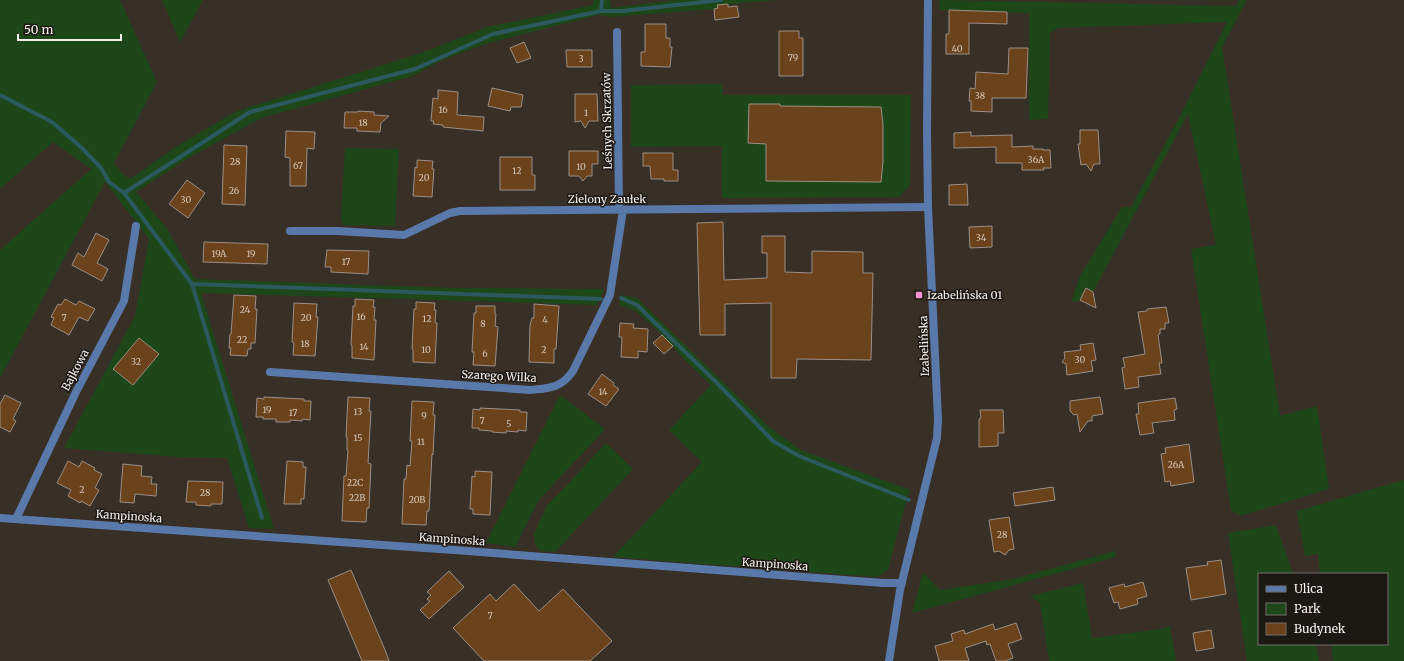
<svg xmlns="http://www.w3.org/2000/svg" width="1404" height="661" font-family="Merriweather,serif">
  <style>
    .green { fill: #1d4719 }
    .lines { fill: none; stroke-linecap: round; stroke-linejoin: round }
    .stream { stroke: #2b595f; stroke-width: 4 }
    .building { fill: #6a421b; stroke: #9b8f86 }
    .minor { stroke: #5879aa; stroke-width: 8 }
    .tertiary { stroke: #5879aa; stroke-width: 8 }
    .poi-dot { fill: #f491d3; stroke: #1c1814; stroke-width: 1.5 }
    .labels { text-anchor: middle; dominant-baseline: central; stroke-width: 3; stroke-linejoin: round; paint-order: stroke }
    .number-label { font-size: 9px; fill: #d2c4b6 }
    .street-label { font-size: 11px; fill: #f5efea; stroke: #1c1814 }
    .poi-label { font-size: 11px; fill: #f5efea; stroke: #1c1814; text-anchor: start }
  </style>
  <rect width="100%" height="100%" fill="#382f27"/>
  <path class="green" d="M0 0H120L157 82 114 163 123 174 130 179 177 146 237 111 424 52 487 27 593 5V0H610L611 8 676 0H778L718 5V8L714 9 611 17 598 15 488 43 440 61 413 76 261 118 187 159 136 192 166 227 195 279 454 288 604 289 597 305 201 293 274 529 249 528 227 458 178 457 64 448 135 316 149 239 105 182 0 378V250L91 169 53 142 0 189Z
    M162 0H203L180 42Z
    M940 0 1236 6 1239 0H1247L1222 47 1280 416 1317 406 1329 489 1240 516 1231 510 1191 249 1216 245 1188 114 1093 292 1086 289 1079 301 1071 302 1080 276 1122 207H1131L1181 114 1227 22 1058 28 1050 33 1048 119 1029 120V13L939 10Z
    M723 84V95H911L910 185 899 197 722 198V146L631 147V85Z
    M345 148 399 149 395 226 343 225 341 219Z
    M622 295 637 298 769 427 801 450 910 490 905 505 888 570 877 577 613 557 702 462 669 430 711 385 688 363 662 335 636 311 619 305Z
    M560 395 605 429 538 501 515 547 486 543Z
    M606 443 633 469 555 552 540 551 535 544 534 534 546 507Z
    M1404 480V661H1333L1331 644H1387V574H1320L1318 554 1305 556 1297 511Z
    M1276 525 1293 574H1259V644H1316L1319 661H1247L1228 533Z
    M1115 551 1116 557 912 613 923 573 940 590 1013 579Z
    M1083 583 1092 638 1161 629 1170 626 1176 661H1049L1040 603 1030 596Z"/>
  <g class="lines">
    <path class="stream" d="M601 11 602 0
      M0 95 52 122 82 148 101 168 109 182 124 193 192 284 262 518
      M124 193 250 112 415 69 493 34 601 11H623L721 0
      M192 284 601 299
      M621 298 637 305 717 383 773 441 799 456 909 500"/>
  </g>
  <path class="building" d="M728 4V7L737 6 739 17 715 20 714 9 718 8 717 5Z
    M949 10 1007 12V24L969 23V54H946V34H949Z
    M645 24H666V38H670V47H672L670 67 641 66V52H645Z
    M779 31H799V38H803V76H779Z
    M524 42 531 58 517 63 510 48Z
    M1009 48H1028L1026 98H992V112L971 111V101H969L970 88 975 89 976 72 1008 74Z
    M566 50H592V67H567Z
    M492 88 523 95 521 107H511L510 111 488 106Z
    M438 90 458 92 457 115 484 117 483 131 443 127V125L433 124 434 121H431L433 98 438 99Z
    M575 94H597L598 121H589L585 128 581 121 575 122Z
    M749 104H780V106L881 107 883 124V162L881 182 766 181V144L748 143Z
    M358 111 374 112V115L389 116 381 123 380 132 357 131V128H344L345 112H358Z
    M1080 130H1098L1100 164H1094L1091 171 1086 164 1081 165 1078 144H1080Z
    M286 131 315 132 314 149 307 148 306 186H290V158L285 157Z
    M971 132V136L1012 135V147L1033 146V149H1043V150H1050L1051 168H1043L1044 170H1022V163H996V147L954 148V133Z
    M224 145 247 146 245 205 222 204Z
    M569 151H598V164H592V176H587L583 181 579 176H569Z
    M643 153H673V170H678V181H664V179H651L650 166H643Z
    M500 157H532V175H535V190H500Z
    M417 160 433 161 432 169H434L432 197 413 196 415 167 417 168Z
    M187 180 205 193 188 218 169 204Z
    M967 184 968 205H949V185Z
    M723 222 724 280 767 278V253H762V236H785V272L812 273V251L863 252V273H873L871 360 797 359 796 378H771V303L725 304V335H700L697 223Z
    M992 226V247L970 248 969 227Z
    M96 233 109 240 97 263 108 269 102 281 72 265 78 253 84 257Z
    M204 242 268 244 267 264 203 262Z
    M327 250 369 251 368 274 331 272V267H325Z
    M1086 288 1093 292 1096 308 1080 300Z
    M234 295 256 296 255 309H257L255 343H251V349H248L247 356 230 355 231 348H229L230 334H231Z
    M65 299 76 305 79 301 95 309 88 321 79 317 69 335 51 325 54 318 51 317 58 304 61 305Z
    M355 299 374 300 373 307H375L374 320H376L374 360 352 358V346L351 345 353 306H355Z
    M416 302 435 303 434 310H436L435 323H437L435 363 413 362V349H412L414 309H416Z
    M294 303 317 304 316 317H318L315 356 293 355 294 343 292 342Z
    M534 304 559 306 556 349H554V363L529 362 530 325 532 318H534Z
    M476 306H495V314H496L495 326 498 327 495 366 473 365 474 352H472L474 313H476Z
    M1166 307 1169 323H1165V329H1160V334L1158 335 1162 363H1159L1161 374 1138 377 1139 387 1125 389 1122 368 1125 367 1123 358 1145 354 1138 312 1147 311V309Z
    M620 323 634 324 633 328 648 329 647 352 638 351V358L621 357 622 337H619Z
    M662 335 673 346 664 354 653 343Z
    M139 338 159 354 133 385 113 369Z
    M1093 343 1096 360 1091 361 1093 371 1067 375 1066 364 1062 362 1065 358 1064 352 1081 350 1080 345Z
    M602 374 614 383 613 385 619 389 606 406 588 394Z
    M5 395 21 403 13 419 16 421 10 432 0 427V404Z
    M264 397 304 399V401H311L310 420 303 419 302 421 290 420V422H276V419H263V417H256L257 398 264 399Z
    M348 397 370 398 369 411H371L368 463 371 464 369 508H367L366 522 342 521 344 476H346L348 450H347V437H346Z
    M1100 397 1103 414 1092 416V421H1088L1080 432 1077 414 1074 415 1070 411V401Z
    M1175 398 1177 409 1174 410 1175 420 1152 423 1154 433 1140 435 1136 414H1139L1138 403Z
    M412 401 434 402 433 415H435L433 455 432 454 429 511H427L426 525 402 524 404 479H406L407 465 410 466 412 441H410Z
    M480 408 520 410V412H527L526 431 518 430V432L506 431V433L492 432V431L479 430V428H472L473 409 480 410Z
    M980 410H1003L1004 433H998V446L979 447V419L981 418Z
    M1189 444 1194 482 1171 486 1170 481 1165 482 1161 454 1166 453 1165 448Z
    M68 461 79 467 82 461 95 468 94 470 102 474 95 488 99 490 90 506 81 501 80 503 68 496 71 490 57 483Z
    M287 461 303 462V467H306L304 499H301V504H284Z
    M123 464 142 466 141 476 152 477 151 484H157L156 496 135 494 134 503 120 502Z
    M475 471 492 472 490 515 473 514V509H470L472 476 475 477Z
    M188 481 223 482 222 504H211V506L196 505V502H186Z
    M1053 487 1055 500 1015 506 1013 493Z
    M1009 517 1014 549 1009 550 1005 555 999 551 994 552 989 520Z
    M1221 560 1226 594 1191 600 1186 568 1208 565 1207 562Z
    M351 570 385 650 389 661H362L328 580Z
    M449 571 464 587 429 619 420 610 430 601 427 599 431 595 427 592Z
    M1143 582 1147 596 1137 599 1138 604 1120 609 1118 602 1114 603 1109 588 1124 584 1125 587Z
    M514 584 539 611 563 589 612 641 590 661H484L453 628 490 594 496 601Z
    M1016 623 1022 639 1008 644 1013 658 1005 661H996L990 644 987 645 986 641 965 648 969 661H939L935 646 953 641 951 634 964 630 965 634 993 624 995 630Z
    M1211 630 1214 648 1196 651 1193 633Z"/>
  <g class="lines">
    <path class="minor" d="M617 32 619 209
      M290 231H337L404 235 450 213 460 211 928 207
      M270 372 530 390C550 388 561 388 573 371L610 295 623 210
      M0 518 454 550 883 583H902
      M16 519 76 392 124 301 136 226"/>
    <path class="tertiary" d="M889 661 900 590 937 438 938 419 928 207 927 132 928 0"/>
  </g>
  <rect class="poi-dot" x="915" y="291" width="8" height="8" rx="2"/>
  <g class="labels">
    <g class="number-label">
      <text x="957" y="48">40</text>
      <text x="793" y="57">79</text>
      <text x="581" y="58">3</text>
      <text x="980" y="95">38</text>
      <text x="443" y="109">16</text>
      <text x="586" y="112">1</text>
      <text x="363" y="122">18</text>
      <text x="1036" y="159">36A</text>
      <text x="235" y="161">28</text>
      <text x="298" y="165">67</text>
      <text x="581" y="166">10</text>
      <text x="517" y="170">12</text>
      <text x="424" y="177">20</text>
      <text x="234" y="190">26</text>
      <text x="186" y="199">30</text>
      <text x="981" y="237">34</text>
      <text x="219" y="253">19A</text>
      <text x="251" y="253">19</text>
      <text x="346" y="261">17</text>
      <text x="245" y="309">24</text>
      <text x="361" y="316">16</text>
      <text x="64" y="317">7</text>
      <text x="306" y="317">20</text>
      <text x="427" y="318">12</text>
      <text x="545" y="319">4</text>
      <text x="483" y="323">8</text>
      <text x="242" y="339">22</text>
      <text x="305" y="343">18</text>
      <text x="364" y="346">14</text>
      <text x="426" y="349">10</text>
      <text x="544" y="349">2</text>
      <text x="485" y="353">6</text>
      <text x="1080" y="359">30</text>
      <text x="136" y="361">32</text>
      <text x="603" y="391">14</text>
      <text x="267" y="409">19</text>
      <text x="358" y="411">13</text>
      <text x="293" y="412">17</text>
      <text x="424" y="415">9</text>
      <text x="482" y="420">7</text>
      <text x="509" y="423">5</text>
      <text x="358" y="437">15</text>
      <text x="421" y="441">11</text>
      <text x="1176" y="464">26A</text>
      <text x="355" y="482">22C</text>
      <text x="82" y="489">2</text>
      <text x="205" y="492">28</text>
      <text x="357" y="497">22B</text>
      <text x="417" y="499">20B</text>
      <text x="1002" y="534">28</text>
      <text x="490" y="615">7</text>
    </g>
    <g class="street-label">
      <text transform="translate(607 121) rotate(-91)">Leśnych Skrzatów</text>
      <text x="607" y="199">Zielony Zaułek</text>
      <text transform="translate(924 346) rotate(-92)">Izabelińska</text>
      <text transform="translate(75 370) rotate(-62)">Bajkowa</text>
      <text transform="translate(499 376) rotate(3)">Szarego Wilka</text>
      <text transform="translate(129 516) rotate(4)">Kampinoska</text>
      <text transform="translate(452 539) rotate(4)">Kampinoska</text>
      <text transform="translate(775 564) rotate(4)">Kampinoska</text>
    </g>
    <g class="poi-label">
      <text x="927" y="295">Izabelińska 01</text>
    </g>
  </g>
  <rect x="1258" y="573" width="130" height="72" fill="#1c1814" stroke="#736e6a"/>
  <rect x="1266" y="586" width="20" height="6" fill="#5879aa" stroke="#736e6a"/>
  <text x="1294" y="593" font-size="12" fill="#f5efea">Ulica</text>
  <rect x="1266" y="603" width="20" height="12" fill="#1d4719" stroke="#736e6a"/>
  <text x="1294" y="613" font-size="12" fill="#f5efea">Park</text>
  <rect x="1266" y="623" width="20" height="12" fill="#6a421b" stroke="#736e6a"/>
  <text x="1294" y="633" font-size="12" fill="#f5efea">Budynek</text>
  <path d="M18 34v6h103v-6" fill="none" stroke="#f5efea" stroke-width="2"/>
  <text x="24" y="34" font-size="12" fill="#f5efea" stroke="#1c1814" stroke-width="3" paint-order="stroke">50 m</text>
</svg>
